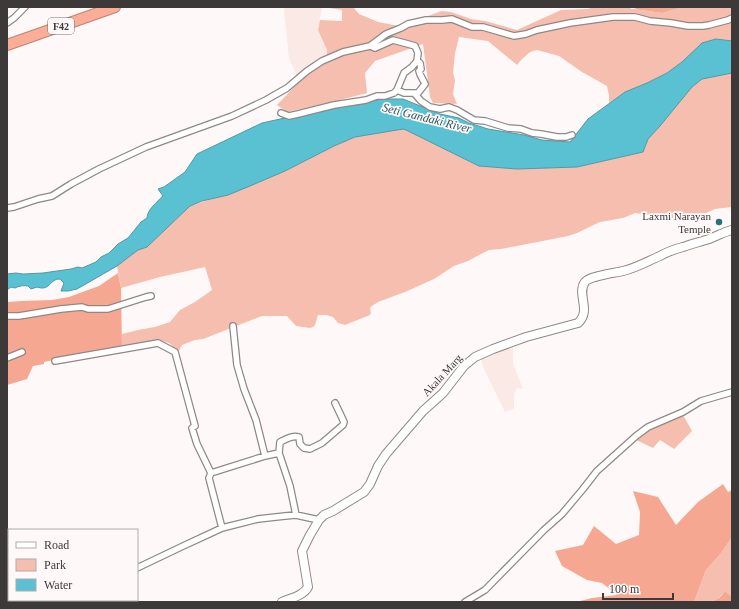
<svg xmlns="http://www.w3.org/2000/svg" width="739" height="609" font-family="'Times New Roman',serif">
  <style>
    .built { fill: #fae9e5 }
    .green { fill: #f5beae }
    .forest { fill: #f5a791 }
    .water { fill: #5ac1d3; stroke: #5198a4 }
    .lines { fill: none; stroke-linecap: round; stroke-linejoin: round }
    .street-casing { stroke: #908886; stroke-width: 8 }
    .secondary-casing { stroke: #908886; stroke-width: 10 }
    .highway-casing { stroke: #b98476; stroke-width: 12 }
    .street { stroke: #fff; stroke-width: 5.5 }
    .secondary { stroke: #fff; stroke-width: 8 }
    .highway { stroke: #fcad97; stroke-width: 10 }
    .poi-dot { fill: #276f7b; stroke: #fef9f8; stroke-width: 1.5 }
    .labels { text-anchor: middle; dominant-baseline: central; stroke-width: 3.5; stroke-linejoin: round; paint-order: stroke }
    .shield { fill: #fef9f8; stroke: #767372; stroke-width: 1 }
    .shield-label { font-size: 10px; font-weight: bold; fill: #3c3938 }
    .poi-label { font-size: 11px; fill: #3c3938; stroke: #fef9f8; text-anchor: end }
    .street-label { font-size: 11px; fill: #3c3938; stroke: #fef9f8 }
    .water-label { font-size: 12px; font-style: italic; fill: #2c5961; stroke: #fef9f8 }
  </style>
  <rect width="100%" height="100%" fill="#fef9f8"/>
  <path class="built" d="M285 7H322L318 30 327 50V59L299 82 294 69 289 59 284 10Z
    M513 345V363L523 389 517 388 514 394V409L505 412 483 367 481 357Z"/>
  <path class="green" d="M323 7H353L359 14 378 22 399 26 442 11 451 12 471 19 485 21 517 30 561 10 588 9 594 7H630L631 9H634L662 13 683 7H732V41L716 39 682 62 667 73 647 83 625 92 609 103V96L607 86 582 72 559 56 537 50 530 52 521 60 517 65 488 41 459 37 455 53 453 73 455 80 453 94 457 104 433 103 430 97 423 44 375 61 365 73 367 93 336 101 287 112 277 105 299 82 327 59V50L318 30 320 20 342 21V10Z
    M732 73V207L715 209 706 213 671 218 635 213 623 218 600 222 577 233 568 236 501 249 489 250 481 254 468 261 454 266 434 279 405 292 378 302 372 306 370 308 371 313 370 315 345 325 338 323 333 317 326 315H318L315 325 313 327 310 328 296 326 287 316H262L203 339 195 340 182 345 179 351 169 343 159 340 122 348V334L138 330 155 327 170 322 180 310 195 302 212 290 205 267 160 277 121 288 117 266 138 250 147 247 190 206 250 186 285 171 334 146 355 137 403 129 406 130 479 166 517 169 577 167 643 152 648 139 660 126 692 87 702 79Z
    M683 415 692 431 674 449 660 440 653 448 634 439 656 425Z
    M732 537V597H731L727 593 721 595 719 598 713 601V602H694L706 570 722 552Z"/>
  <path class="forest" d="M639 7H683L662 13 634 9Z
    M118 273 121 288 122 348 95 351 44 362V364L33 366 27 379 7 385V302L22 301 52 300 69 297 99 286Z
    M723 484 728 492 732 490V537L722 552 706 570 694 602H576L592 598 617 595 602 583 587 580 562 566 555 551 583 545 594 526 616 544 639 535 640 512 633 491 658 497 676 525 698 502Z
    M725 592 727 593 732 597V602H713V601L719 598Z"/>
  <path class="water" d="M716 39 732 41V73L702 79 692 87 660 126 648 139 643 152 577 167 517 169 479 166 406 130 403 129 355 137 334 146 285 171 250 186 228 195 202 201 190 206 147 247 138 250 117 266 77 289 68 291H61L64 283 60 279C50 278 50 292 37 287L31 289 28 286C25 285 18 286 15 288L11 287 7 290V274L16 273 23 274 43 273 71 269 78 267 82 268 96 262 101 257 109 253 118 244 128 238 141 222 147 218C147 210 157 202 163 196L158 189 164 187 185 172 197 154 262 123 344 105H358L381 99H403L440 114 459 118 469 123 488 129 524 135 542 140 570 142 588 119 625 92 647 83 667 73 682 62 702 43Z"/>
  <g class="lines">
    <g class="street-casing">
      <path id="street" d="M7 23 14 18 25 7
        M397 90 404 93H414L421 101 430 107 440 109 449 107 457 110 474 120 485 121 508 128 521 129 532 133 541 134 557 137H566L572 135
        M414 93H418L425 84C423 79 420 76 419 71L421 69 420 63 417 61
        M281 113 289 116 298 114 334 105 366 100 377 96H385L394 93 397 90 404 73 412 67 417 61 418 53 415 46 408 44 393 40 375 48 370 46
        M7 208 14 207 38 199 52 196 71 184 99 169 146 147 232 116 266 100 287 88 307 71 322 61 343 52 370 46 386 34 401 28 408 24 426 20H442L452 19 472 27H483L514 36 526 34 537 30 570 23 613 17H635L650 21 671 23 688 26H703L709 25 728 20 732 18
        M7 316H19L61 309 82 307 88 309H108L146 297 151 296
        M233 326 237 365 244 389 256 420 265 456 279 453 290 486 296 515
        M7 358 22 352
        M55 361 158 343 175 352 195 426 192 428 197 444 211 473 209 478 222 528
        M279 453 280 442C286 439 293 435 299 437L300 444 304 448 310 449 322 443 343 425 344 422 335 403
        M211 473 265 456
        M137 568 181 547 222 528 258 519 285 516 296 515 319 520
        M109 600 110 602
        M465 602 485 590 544 530 562 514 583 489 597 471 636 436 648 427 683 412 701 401 732 392"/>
    </g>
    <g class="secondary-casing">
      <path id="secondary" d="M282 602C291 598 303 596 308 587L302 551 310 535 319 520 324 515 333 511 364 492 370 484 378 466 386 454 423 411 443 393 464 366 475 357 493 349 526 337 578 323C592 310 576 294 585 282 590 276 615 273 623 271 636 268 648 261 660 256 667 252 675 249 683 247 691 244 700 242 709 239 717 236 724 232 732 230"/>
    </g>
    <g class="highway-casing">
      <path id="highway" d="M7 45 115 7"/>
    </g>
    <use href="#street" class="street"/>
    <use href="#secondary" class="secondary"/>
    <use href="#highway" class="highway"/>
  </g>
  <circle class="poi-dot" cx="719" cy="222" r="4"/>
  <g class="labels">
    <rect class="shield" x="48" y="18" width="26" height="16" rx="3"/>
    <g class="shield-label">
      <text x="61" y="26">F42</text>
    </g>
    <g class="poi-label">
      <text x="711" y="216">Laxmi Narayan<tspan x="711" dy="13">Temple</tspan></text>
    </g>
    <g class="street-label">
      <text transform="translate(442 375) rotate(-47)">Akala Marg</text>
    </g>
    <g class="water-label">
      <text transform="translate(427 118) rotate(14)">Seti Gandaki River</text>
    </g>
  </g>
  <rect width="739" height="609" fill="none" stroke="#3c3938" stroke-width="16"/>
  <rect x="8" y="529" width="130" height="72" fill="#fef9f8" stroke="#b0acab"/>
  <rect x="16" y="542" width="20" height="6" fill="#ffffff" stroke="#b0acab"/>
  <text x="44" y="549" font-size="12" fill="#3c3938">Road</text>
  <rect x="16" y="559" width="20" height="12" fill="#f5beae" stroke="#b0acab"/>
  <text x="44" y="569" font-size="12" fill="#3c3938">Park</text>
  <rect x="16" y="579" width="20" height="12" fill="#5ac1d3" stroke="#b0acab"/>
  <text x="44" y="589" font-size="12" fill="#3c3938">Water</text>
  <path d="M603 593v6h70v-6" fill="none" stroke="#3c3938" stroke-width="2"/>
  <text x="609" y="593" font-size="12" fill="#3c3938" stroke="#fef9f8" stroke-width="3" paint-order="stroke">100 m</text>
</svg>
